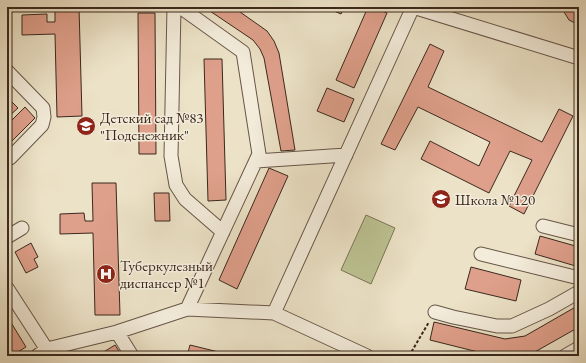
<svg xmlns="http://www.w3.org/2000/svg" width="586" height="363" font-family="'EB Garamond',serif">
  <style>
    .green { fill: #bcc292; stroke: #7c7558 }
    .building { fill: #dfa08b; stroke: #3b281d }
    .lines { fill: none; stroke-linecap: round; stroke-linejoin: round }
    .minor-casing { stroke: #675648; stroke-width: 15 }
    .path { stroke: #3b281d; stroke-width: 2; stroke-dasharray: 3 2; stroke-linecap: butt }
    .minor { stroke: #f3ecdb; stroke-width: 13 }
    .labels { text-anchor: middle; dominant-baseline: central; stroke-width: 3; stroke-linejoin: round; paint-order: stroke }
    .poi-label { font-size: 15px; fill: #3b281d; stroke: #f3ecdb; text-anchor: start }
  </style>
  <rect width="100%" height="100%" fill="#ece2c7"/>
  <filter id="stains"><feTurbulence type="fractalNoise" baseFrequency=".005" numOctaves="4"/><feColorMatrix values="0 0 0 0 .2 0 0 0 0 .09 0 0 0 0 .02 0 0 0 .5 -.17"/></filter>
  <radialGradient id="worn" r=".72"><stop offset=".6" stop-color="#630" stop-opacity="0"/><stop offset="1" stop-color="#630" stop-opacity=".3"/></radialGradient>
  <path class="green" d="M366 215 395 228 371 284 341 270Z"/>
  <path class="building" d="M55 7H79L82 116 57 117 55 34 22 35V15L47 14V22H55Z
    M204 7H233L267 31 274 41 279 53 295 150 281 151 264 58 260 49 253 40Z
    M325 7H344L341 14Z
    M368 7H373L387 13 354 88 336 80Z
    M561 7H579V25L569 20Z
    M138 13H155L156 154H139Z
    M430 44 444 51 428 87 542 142 559 109 573 116 524 214 509 206 532 160 510 151 489 193 421 159 430 141 479 166 490 142 418 107 395 150 381 144Z
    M204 59H222L226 200 208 201Z
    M327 88 354 99 344 122 317 111Z
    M7 97 18 108 7 118Z
    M25 107 35 118 7 146V125Z
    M269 168 288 176 237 289 219 280Z
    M92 183H116L120 315H95L93 233 60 234V214L84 213 85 221H93Z
    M154 193H169L170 221H155Z
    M540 236 579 247V267L535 254Z
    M31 243 38 257 34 259 38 267 26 273 15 252Z
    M471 267 521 280 516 301 465 289Z
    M579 305V327L533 353 513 356H494L430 340 434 322 505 339 525 336Z
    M7 316 26 347 11 356 7 350Z
    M115 345 122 356H97Z
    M190 345 235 356H187Z"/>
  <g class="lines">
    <g class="minor-casing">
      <path id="minor" d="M174 7 171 156 176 185 185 199 223 232
        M413 7 579 58
        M7 71 43 108 44 117 42 125 10 158H7
        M256 161 346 155
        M543 226 579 235
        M7 237 22 228
        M481 254 579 278
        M7 288 51 356
        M187 309 274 313 367 356
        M435 312 453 317 497 326H512L549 309 579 292
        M274 313 413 7
        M117 332 187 309 259 154 243 52 180 7
        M37 356 47 349 117 332 132 356
        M565 356 579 348"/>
    </g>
    <path class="path" d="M409 356 429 322"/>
    <use href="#minor" class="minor"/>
  </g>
  <defs>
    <g id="school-disc" transform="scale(1)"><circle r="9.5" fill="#8f2418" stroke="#f3ecdb"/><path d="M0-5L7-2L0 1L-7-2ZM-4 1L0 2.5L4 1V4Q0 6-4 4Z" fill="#fff"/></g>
    <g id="hospital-disc" transform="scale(1)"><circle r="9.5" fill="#8f2418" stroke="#f3ecdb"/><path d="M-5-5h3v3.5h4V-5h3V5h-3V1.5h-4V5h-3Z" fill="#fff"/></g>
  </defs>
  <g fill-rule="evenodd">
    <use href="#school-disc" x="86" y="126"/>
    <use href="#school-disc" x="441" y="199"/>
    <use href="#hospital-disc" x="106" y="274"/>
  </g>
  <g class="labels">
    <g class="poi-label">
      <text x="100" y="117">Детский сад №83<tspan x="100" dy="17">"Подснежник"</tspan></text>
      <text x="455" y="199">Школа №120</text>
      <text x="120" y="265">Туберкулезный<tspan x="120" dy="17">диспансер №1</tspan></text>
    </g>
  </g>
  <rect width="586" height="363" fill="none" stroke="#ece2c7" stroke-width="24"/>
  <rect x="8" y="8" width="570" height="347" fill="none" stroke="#3b281d" stroke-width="2"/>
  <rect x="12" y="12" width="562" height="339" fill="none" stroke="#3b281d"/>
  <rect width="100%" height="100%" filter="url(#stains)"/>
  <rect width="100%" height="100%" fill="url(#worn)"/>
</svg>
